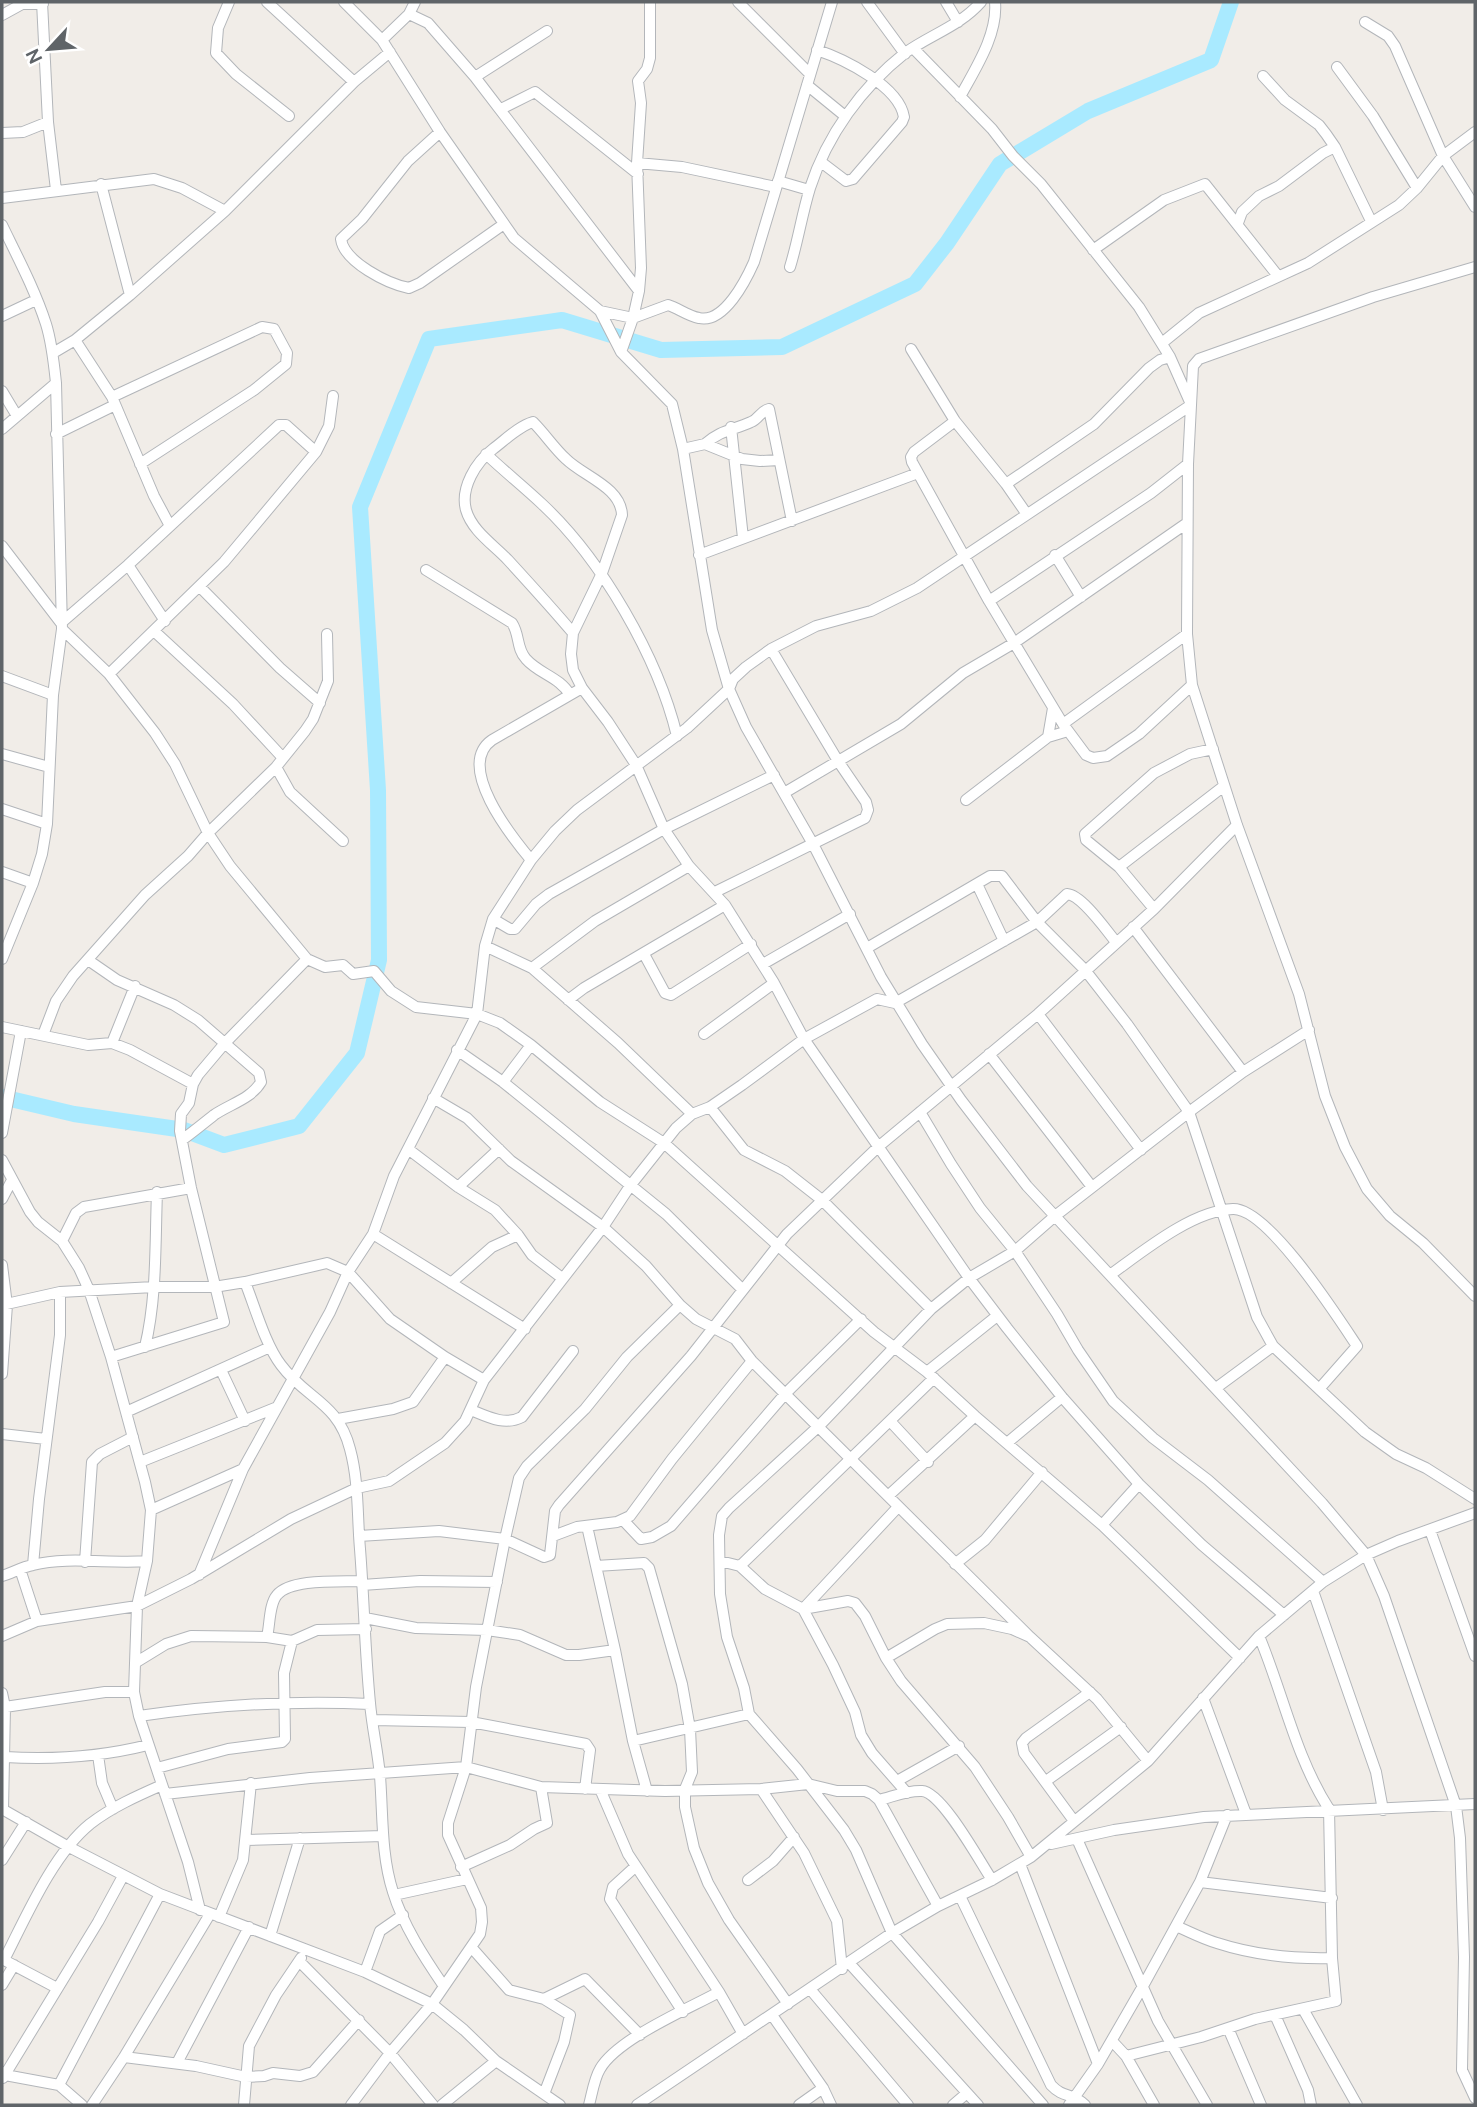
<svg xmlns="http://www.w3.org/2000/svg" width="1477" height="2107" font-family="Ubuntu,sans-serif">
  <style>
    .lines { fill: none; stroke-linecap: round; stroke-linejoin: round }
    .river { stroke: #a9eaff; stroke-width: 16 }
    .street-casing { stroke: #b3b6ba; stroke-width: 12 }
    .street { stroke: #fff; stroke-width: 10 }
  </style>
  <rect width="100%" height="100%" fill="#f1ede8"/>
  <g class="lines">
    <path class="river" d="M2 1097 74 1114 184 1130 224 1145 299 1126 357 1053 379 960 378 790 360 507 429 339 562 320 661 350 782 347 915 284 947 243 1000 164 1088 111 1211 60 1231 2"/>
    <g class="street-casing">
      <path id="street" d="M42 2 48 122 56 190
        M229 2 218 28 216 53 236 74 289 116
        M267 2 354 82
        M344 2 382 40 440 132 514 238 600 311 621 352 672 404 683 449 712 630 729 689 746 727 813 844 881 977 922 1044 961 1100 1027 1186 1322 1503 1366 1555 1384 1596 1456 1806 1460 1838 1464 1957 1462 2070 1475 2098
        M738 2 810 74
        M867 2 905 54
        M946 2 958 22
        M409 14 428 23 475 77 639 291
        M2 15 22 4H43
        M1365 22 1388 36 1395 46 1443 156 1475 207
        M382 40 409 14 415 2
        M913 48 992 129 1013 156 1041 184 1139 307 1170 357 1190 402
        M817 50C844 59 899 86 904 117L902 122 853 179 846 181 821 162
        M1337 67 1373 116 1417 188
        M1263 76 1285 100 1319 125 1326 134 1335 147 1371 221
        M475 77 547 31
        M807 85 845 116
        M960 97C975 69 998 35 995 2
        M501 109 535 92 638 174
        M440 132 408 161 362 219 341 239C344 262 388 284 409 288L420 283 504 224
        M2 133 23 132 48 122
        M637 163 682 167 776 187
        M778 181 809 190
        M101 184 130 295
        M2 198 154 179 182 188 225 211
        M1238 223 1242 212 1259 196 1279 186 1323 153 1335 147
        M2 225C18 258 35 290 46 324 52 343 54 364 56 383L62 629 53 695 47 824 42 854 33 883 2 959
        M1093 250 1164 200 1205 184 1278 276
        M790 267C798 241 802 214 810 188 827 135 862 87 905 53 930 35 960 26 981 2
        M1475 267 1373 297 1199 359 1193 366 1188 464 1187 634 1192 685 1237 825 1299 994 1325 1096 1345 1147 1367 1189 1390 1216 1423 1243 1475 1296
        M600 311 633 318 668 305C678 308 688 316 699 318 724 324 746 280 754 262L832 2
        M2 316 36 300
        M75 340 112 397 154 496 170 526
        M1162 343 1199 313 1308 263 1399 205 1417 188 1443 156 1475 132
        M911 349 955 421 1006 484 1026 513
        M621 352 633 318 639 291 641 268 637 163 641 103 638 81 647 69 650 58V2
        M53 353 75 340 130 295 225 211 354 82 390 52
        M2 391 17 416
        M112 397 262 327 274 329 287 353 286 364 254 390 140 464
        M955 421 914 452 911 457 912 462 989 601 1063 724 1086 755 1093 758 1107 756 1139 734 1192 685
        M731 427 743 538
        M2 429 56 383
        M56 434 115 405
        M705 444C720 430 734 430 751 422 759 419 760 411 769 409L792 521
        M683 449 705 444 742 459 760 461 779 460
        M486 454C504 471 524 487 542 504 601 559 658 657 677 736
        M1006 484 1094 424 1149 368 1160 360 1170 357
        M2 546 61 623 128 565 279 425H286L316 452
        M699 555 918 473
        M1055 555 1081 597
        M128 565 165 621
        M426 570 512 623C520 635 516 648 526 659 539 674 560 677 570 695
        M200 587 280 668 320 703
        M989 601 1151 493 1188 464
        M62 629 109 674 155 733 175 764 208 833 230 866 307 959 325 967 343 965 353 974 374 971 391 991 416 1007 477 1014 500 1023 531 1045 600 1102 664 1143 874 1332 927 1372 975 1416 1102 1525 1240 1658
        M154 631 233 704 283 758
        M573 633C552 608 530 584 508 560 494 545 472 531 466 510 460 488 476 462 493 449 505 440 519 426 533 422 545 434 554 448 566 459 583 476 621 487 622 515L602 573 573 633 571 654 573 670 582 688 608 722 636 765 664 829 689 866 725 905 774 983 804 1039 969 1278 1007 1328 1062 1397 1139 1484 1202 1545 1284 1615
        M109 674 224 562 316 452 329 426 333 396
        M2 676 53 695
        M1063 724 1187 634
        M1048 737 1053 708
        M2 754 49 767
        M276 767 290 792 343 841
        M784 793 901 724 963 673 1014 643 1187 523
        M966 800 1048 737 1068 731
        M2 809 47 824
        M531 860C511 836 455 766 492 740L582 688
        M1119 867 1224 786
        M2 872 33 883
        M977 884 1004 941
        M715 892 865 818 868 810 866 802 838 761 771 649
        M1154 909 1119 867 1086 840 1085 834 1154 773 1190 754 1213 749
        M493 919 510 929H515L536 904 549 894 664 829 774 775
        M1133 927 1243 1072
        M485 946 532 968 618 1043 692 1114
        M867 948 990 876H1002L1037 922 1085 970 1127 1024 1189 1112 1257 1317 1273 1346 1365 1432 1396 1454 1426 1468 1475 1499
        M644 954 665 993 671 995 751 944
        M88 960 117 980 174 1005 198 1020 259 1073 261 1082C251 1099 230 1104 214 1115 204 1123 193 1132 182 1140
        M763 964 850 914
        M532 968 595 921 689 866
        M568 1000 584 988 725 905
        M1038 1014 1141 1150
        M2 1027 88 1045 112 1043 130 1050 193 1084
        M704 1034 774 983
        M43 1035 56 1001 73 976 145 895 188 856 208 833 276 767 305 731 313 719 328 681 327 634
        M112 1043 135 986
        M457 1050 503 1082 666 1214 742 1289
        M989 1054 1092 1187
        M503 1082 531 1045
        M433 1098 467 1118 511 1161 603 1227 646 1266 680 1305 696 1319 735 1339 752 1361 1030 1637
        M710 1107 744 1150 785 1171 822 1200 931 1309
        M920 1112 951 1164 980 1208 1015 1251 1057 1314 1078 1350 1113 1401 1153 1438 1208 1480 1323 1582
        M2 1133 21 1031
        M408 1149 458 1187 495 1210 518 1235 532 1255 562 1278
        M2 1160 30 1212 38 1222 62 1241 79 1268 89 1290 111 1357 145 1482 151 1510 147 1561 137 1606 134 1692 139 1716 188 1862 200 1910
        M458 1187 499 1149
        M2 1199 12 1180
        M373 1234 525 1329
        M62 1241 76 1213 84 1207 191 1188
        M2 1265 7 1305 2 1374
        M1110 1275C1142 1252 1193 1210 1233 1209 1268 1208 1337 1316 1357 1346L1320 1388
        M245 1282C255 1307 265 1344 281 1365 306 1399 338 1402 350 1449 359 1482 357 1515 360 1549 364 1600 365 1652 370 1703 372 1727 378 1752 380 1776 383 1815 381 1855 393 1892 403 1925 424 1957 443 1985
        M451 1283 492 1247 518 1235
        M2 1305 60 1292 154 1287H214L245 1282 327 1263 348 1272 390 1319 445 1357 484 1380
        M145 1347C157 1297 155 1244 157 1192
        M111 1357 224 1322 191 1188 180 1131 181 1114 189 1103 193 1084 198 1075 225 1043 307 959
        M221 1370 245 1421
        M927 1372 997 1316
        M1216 1388 1273 1346
        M471 1410C488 1417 505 1426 522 1417L573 1351
        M126 1412 270 1347
        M338 1419 393 1409 413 1402 445 1357
        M890 1421 928 1462
        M2 1434 46 1439
        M1007 1443 1062 1397
        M140 1462 275 1408
        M888 1496 975 1416
        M151 1510 243 1469
        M623 1520 641 1539 652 1537 671 1526 785 1394 861 1319
        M1102 1525 1139 1484
        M587 1526 615 1650 633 1741 647 1791
        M1430 1530 1475 1656
        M359 1536 439 1531 505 1539 544 1557 550 1555 555 1511 559 1505 691 1356 787 1234 878 1147 1038 1014 1154 909 1237 825
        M553 1536 577 1527 617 1522 630 1516 672 1459 752 1361
        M720 1561 740 1566 934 1378
        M85 1562 92 1462 100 1454 133 1437
        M955 1564 985 1540 1042 1472
        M33 1565 39 1499 60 1335V1292
        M596 1566 644 1563 649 1568 682 1684 690 1729 692 1772 685 1789V1807L694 1848 708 1883 729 1920 788 2004
        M740 1566 765 1589 803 1609 848 1601 855 1603 865 1616 886 1658 901 1681 975 1767 1008 1817 1031 1857
        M20 1569 37 1621
        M199 1575 243 1469 330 1312 348 1272 373 1234 394 1176 477 1014 485 946 493 919 531 860 555 831 577 810 687 728 729 689 733 679 746 667 771 649 816 626 871 611 917 588 1191 405
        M2 1576C12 1573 22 1567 33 1565 68 1556 110 1564 147 1561
        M362 1585 420 1581 497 1582
        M1313 1591 1376 1772 1383 1810
        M803 1609 833 1665 855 1712 861 1735 872 1753 907 1793
        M803 1609 898 1507
        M365 1618 416 1628 487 1630 520 1635 566 1655H579L615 1650
        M2 1636 37 1621 137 1606 191 1579 291 1519 357 1488 389 1481 445 1443 465 1421 484 1380 603 1227 630 1186 676 1128 692 1114 710 1107 742 1085 804 1039 877 999 895 1003 1037 922 1067 894C1082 895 1106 930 1116 942
        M267 1637C270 1625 269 1604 277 1595 291 1578 341 1582 362 1581
        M886 1658 935 1629 947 1624 984 1623 1012 1629 1030 1637 1097 1699 1148 1761
        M135 1663 166 1644 191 1636 267 1637 292 1641 317 1630 366 1629
        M2 1693 5 1707 3 1810
        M1203 1698 1246 1814
        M5 1707 105 1692H134
        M139 1716C216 1705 292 1700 370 1704
        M373 1720 471 1722 586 1744 590 1750 585 1789
        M633 1741 749 1714
        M98 1755 102 1783 113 1809
        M5 1757C55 1760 100 1757 148 1745
        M157 1768 228 1749 282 1742 285 1739 284 1673 292 1641
        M897 1781 959 1746
        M1046 1781 1121 1727
        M600 1789 628 1854 719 1992 743 2034
        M761 1789 804 1853 837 1921 842 1969
        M165 1794 310 1778 466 1767 541 1787 665 1791 761 1789 808 1784 837 1791H865L872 1794 879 1800 938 1906
        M879 1800C892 1797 908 1790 922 1791 942 1792 980 1862 992 1880
        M2 1809 67 1846 160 1894 365 1972 432 2004 464 2030 496 2061 560 2105
        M1074 1821 1024 1753 1022 1743 1026 1738 1090 1692
        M1077 1839 1158 2021 1207 2105
        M246 1840 383 1836
        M1051 1844 1114 1830 1204 1817 1475 1804
        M2 1860 26 1822
        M1020 1864 1098 2064
        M636 1866 613 1887 610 1899 683 2012
        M461 1867 510 1845 534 1829 547 1823 541 1787
        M748 1880 773 1861 794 1837
        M1200 1882 1332 1898
        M394 1895 467 1879
        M960 1896 1051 2085C1064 2099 1072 2092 1085 2105
        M219 1917 243 1860 251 1783
        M1176 1926C1190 1932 1203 1939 1217 1943 1254 1955 1294 1959 1332 1958
        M270 1936 300 1838
        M472 1948 509 1990 544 1999 570 2015 564 2042 544 2094
        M2 1959 57 1988
        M4 1960C26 1917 53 1854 90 1824 112 1807 137 1796 162 1785
        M299 1961 390 2053 433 2105
        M850 1964 978 2105
        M365 1972 380 1931 403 1915
        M2 1985 14 1965
        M810 1989 908 2105
        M544 1999 585 1979 640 2035
        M1303 2009 1357 2105
        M772 2015 823 2088 799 2105
        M1275 2015 1308 2090 1311 2105
        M1228 2028 1261 2105
        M1112 2041 1126 2056 1154 2105
        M1126 2056 1201 2037 1255 2019 1336 2001 1332 1958 1329 1809C1295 1756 1283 1693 1259 1636
        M124 2057 196 2066 246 2077 264 2076 273 2073 300 2076 313 2072 359 2020
        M177 2063 249 1927
        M2 2072 5 2075 59 2085 160 1894
        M3 2078 98 1922 123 1876
        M59 2085 82 2105
        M823 2088 831 2105
        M92 2105 124 2057 210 1914
        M244 2105 249 2046 276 1995 301 1958
        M351 2105 390 2053 432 2004 480 1934 482 1922 481 1908 448 1835V1823L466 1767 476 1687 505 1539 519 1478 527 1466 585 1409 627 1357 680 1305
        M442 2105 496 2061
        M589 2105C592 2094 594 2079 600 2069 617 2039 688 2009 719 1992
        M637 2105 892 1933 938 1906 992 1880 1031 1857 1148 1761 1259 1636 1323 1582 1366 1555 1398 1541 1475 1513
        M953 2105 967 2093
        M1043 2105 892 1933 856 1850 844 1830 797 1769 749 1714 744 1688 727 1637 720 1594 719 1535 722 1516 729 1508 819 1426 931 1309 969 1278 1015 1251 1055 1216 1189 1112 1243 1072 1309 1030
        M1069 2105 1098 2064 1143 1986 1200 1882 1227 1815"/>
    </g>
    <use href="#street" class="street"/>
  </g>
  <rect width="1477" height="2107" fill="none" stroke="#5f6468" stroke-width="7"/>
  <g transform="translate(49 49) rotate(244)" stroke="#ffffff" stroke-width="5" paint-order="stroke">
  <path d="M0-5L12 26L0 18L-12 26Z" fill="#5f6468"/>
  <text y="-10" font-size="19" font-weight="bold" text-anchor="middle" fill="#5f6468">N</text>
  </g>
</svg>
